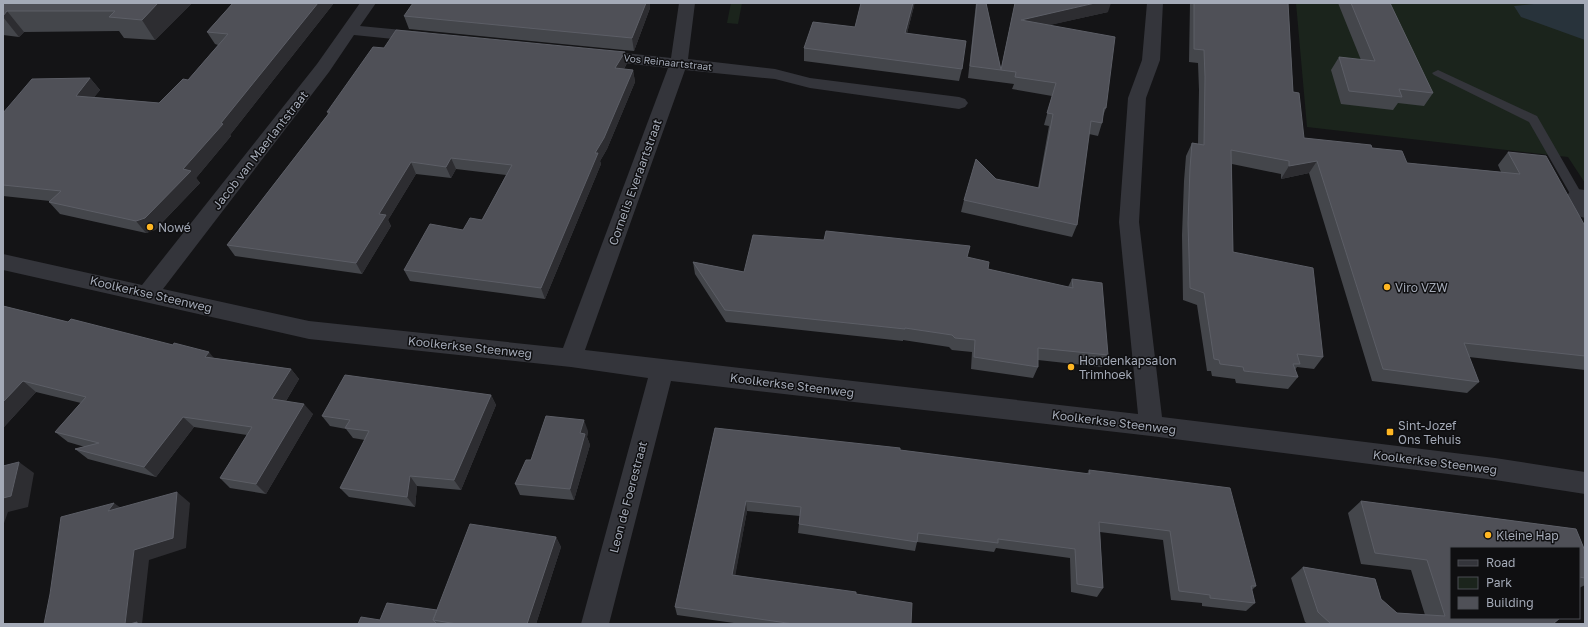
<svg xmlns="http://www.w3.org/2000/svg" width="1588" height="627" font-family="'Golos Text',sans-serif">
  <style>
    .green { fill: #1b241c }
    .water { fill: #28333b }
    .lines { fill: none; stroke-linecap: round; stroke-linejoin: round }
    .lane { fill: #34353b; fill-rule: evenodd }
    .street { fill: #34353b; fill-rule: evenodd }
    .wall { fill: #44464b }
    .shaded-wall { fill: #2d2d31 }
    .building { fill: #4f5057; stroke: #5c5e66 }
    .poi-dot { fill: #ffb622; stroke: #0f0f11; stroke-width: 1.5 }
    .labels { text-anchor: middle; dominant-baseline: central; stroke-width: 3; stroke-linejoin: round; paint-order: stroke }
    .far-street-label { font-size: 10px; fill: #a4aab7; stroke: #0f0f11 }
    .street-label { font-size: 12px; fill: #a4aab7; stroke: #0f0f11 }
    .poi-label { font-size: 12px; fill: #a4aab7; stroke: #0f0f11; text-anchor: start }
  </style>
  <rect width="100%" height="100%" fill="#141416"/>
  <path class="green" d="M731 3H742L738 24 727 23Z
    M1296 3H1585V183L1568 157 1307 127Z"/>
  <path class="water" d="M1543 3H1585V40L1521 17 1514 6Z"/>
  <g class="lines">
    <path class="lane" d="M1438 70 1537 116 1583 196 1581 199H1573L1529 122 1434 75 1432 73Z"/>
    <path class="street" d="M360 3H376L360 26 423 32 429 33 431 37 429 41 423 42 354 35 329 72 163 289 309 321 563 348 668 68 597 60 591 59 589 55 591 51 597 50 671 58 679 3H695L688 59 775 69 810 78 959 97 965 99 968 103 965 107 959 109 810 88 775 79 685 70 585 350 1138 414 1119 222 1128 98 1142 60 1147 3H1163L1160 60 1146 98 1139 222 1162 417 1495 458 1585 472V494L1495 480 1151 436 671 381 609 624H581L648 378 571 367 309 339 3 270V254L142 285 317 64Z
      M1577 189 1585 190V218L1578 216 1567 196 1570 191Z"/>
  </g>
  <path class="wall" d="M3 3H192L155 40 124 38 119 31 24 32 19 37 3 35Z
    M233 3H334L230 135 231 136 196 178 200 183 155 230 146 233 60 214 49 202 50 201 3 196V113L90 78 100 90 94 97 159 103 188 80 218 45 215 44 207 32Z
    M976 3H986L1001 69 1015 3 1108 12 1049 25 1106 108 1103 116 1102 123 1098 136 1089 134 1077 225 1072 237 961 212 964 200 996 179 1038 188 1049 126 1044 125 1052 96 1012 89 1014 84 968 78Z
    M1190 3H1288L1293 92 1304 138 1372 148 1407 163 1501 172 1498 165 1508 152 1585 226V370L1469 357 1479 382 1467 393 1372 381 1309 173 1281 179V174L1232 164 1233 252 1323 357 1314 369 1297 367 1295 370 1298 377 1288 389 1236 383 1235 379 1212 376 1211 371H1207L1197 305 1183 300 1182 235 1184 181 1186 156 1192 143 1198 144 1199 90 1198 63 1189 62Z
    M1338 3H1390L1433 93 1424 106 1398 103 1393 110 1341 104 1331 70 1339 57 1361 60Z
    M914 6 907 33 962 69 959 81 804 61V48L855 27Z
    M650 8 634 51 409 29 404 16Z
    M384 48 625 52 627 63 624 69 633 70 635 82 607 149 600 161 601 164 545 299 410 281 404 270 463 230 482 220 506 175 456 169 451 178 416 174 388 220 391 226 362 274 235 256 227 245 328 114 327 112Z
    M967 257 988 269 1068 287 1072 279 1108 355 1102 367 1038 360V367L1033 378 971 369 972 352 952 350 949 347 903 340V341L726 322 695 274 693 262 744 272Z
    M3 306 214 358 291 369 299 379 286 401 313 414 266 494 230 488 220 478 247 435 194 427 156 477 88 459 75 449 85 447 68 442 55 432 81 403 36 392 4 427 3 426Z
    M491 395 496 405 461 490 417 486 415 507 349 497 340 488 365 440 353 438 346 429 330 426 322 416Z
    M715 428 900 450 1087 474 1089 470 1256 586 1252 590 1255 603 1246 611 1202 606V603L1171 600 1163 540 1100 532 1103 588 1097 597 1071 592 1070 558 996 548 994 552 917 542 915 551 798 533 799 524 800 516 747 511 735 575 856 594 911 624H741L677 615 675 607Z
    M588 431 587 437 590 445 574 500 520 495 515 484 531 460Z
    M1361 501 1576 529 1585 551V585L1579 588V548H1451V618H1560L1553 624H1308L1305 622 1291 578 1303 567 1375 579 1381 599 1397 613 1425 615 1411 570 1361 564 1348 513Z
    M556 537 561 547 536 624H358L437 610Z"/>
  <path class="shaded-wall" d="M158 3H192L155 40 142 20Z
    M318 3H334L230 135 231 136 196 178 200 183 155 230 146 233 136 221 183 169Z
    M646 3H650V8L634 51 632 38Z
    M913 3H915L914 6 904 45 905 33Z
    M1095 3H1111L1108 12 1019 32 1021 20Z
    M7 11 24 32 19 37 3 17V16Z
    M625 52 627 63 618 80 615 68Z
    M633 70 635 82 607 149 600 161 601 164 545 299 541 288 595 153Z
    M90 78 100 90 86 108 76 96Z
    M451 158 456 169 451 178 446 167Z
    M1317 161 1309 173 1281 179 1289 166Z
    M411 162 416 174 388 220 391 226 362 274 356 263 379 214Z
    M209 352 218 363 205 357Z
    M291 369 299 379 281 409 272 399Z
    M23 381 36 392 4 427 3 426V402Z
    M491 395 496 405 461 490 454 480Z
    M304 404 313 414 266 494 256 484Z
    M183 417 194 427 156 477 144 467Z
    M584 420 588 431 587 437 590 445 574 500 570 489 580 433Z
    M19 462 34 473 28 507 8 512 3 526V498Z
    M410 476 417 486 415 507 407 497Z
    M177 492 190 503 186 548 149 560 142 624H125L134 550Z
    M746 501 747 511 734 583 732 575Z
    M114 503 128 513 108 511Z
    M556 537 561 547 536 624H527Z"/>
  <path class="building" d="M3 3H158L142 20 109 17 115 11H7L3 16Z
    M233 3H318L221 123 223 124 183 169 191 171 145 218 136 221 49 202 61 191 3 185V113L32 79 90 78 76 96 159 103 183 79 188 80 228 34 207 32Z
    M413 3H646L632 38 404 16Z
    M861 3H913L905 33 966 41 962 69 804 48 813 22 855 27Z
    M977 3H986L1001 70 1015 3H1095L1021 20 1115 37 1106 108H1104L1102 123 1091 121 1077 225 964 200 976 159 996 179 1039 188 1053 114 1047 113 1056 83 1015 77 1016 72 970 66Z
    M1194 3H1288L1293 92 1299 93 1304 138 1371 145 1372 148 1402 151 1407 163 1520 174 1508 152 1546 156 1585 226V356L1464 343 1479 382 1383 369 1317 161 1289 166V161L1231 150 1233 252 1313 268 1323 357 1297 354 1300 364H1293L1298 377 1244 371 1243 367 1220 364 1219 360 1214 359 1204 293 1190 288 1188 223 1190 168 1192 143 1204 145 1205 77 1204 50 1194 49Z
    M1351 3H1390L1433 93 1399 89 1402 97 1349 91 1339 57 1375 61Z
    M396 30 625 52 615 68 633 70 604 138 595 153H598L541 288 404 270 430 224 463 230 470 218 482 220 512 165 451 158 446 167 411 162 379 214 386 215 356 263 227 245 330 112H327L373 47 384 48Z
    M826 231 970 246 967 257 989 262 988 269 1073 288 1072 279 1102 283 1108 355 1038 348V367L974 357 975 340 955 338 952 335 905 328V329L725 310 693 262 744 272 753 235 824 240Z
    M3 306 68 322 71 319 173 345 174 343 209 352 205 357 291 369 272 399 304 404 256 484 220 478 252 427 183 417 144 467 75 449 99 443 55 432 86 397 23 381 3 402Z
    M345 375 491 395 454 480 410 476 407 497 340 488 369 431 345 428 350 420 322 416Z
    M546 416 584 420 580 433 585 434 570 489 515 484 526 460H531Z
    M715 428 900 448V450L1090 474 1089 470 1230 488 1256 586H1251L1255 603 1210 598V595L1179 591 1170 531 1099 522 1103 588 1077 584 1075 549 998 539V543L918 533 917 542 799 524 801 507 746 501 732 575 856 592V594L912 603 911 624H794L675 607Z
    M19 462 11 496 3 498V466Z
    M177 492 173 538 134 550 125 624H44L50 594 61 517 114 503 108 511Z
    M1361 501 1576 529 1585 551V578L1579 577V548H1451V618H1560L1553 624H1331L1318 612 1303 567 1375 579 1381 599 1397 613 1445 616 1427 560 1375 553Z
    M470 524 556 537 527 624H457L433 620Z
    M387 603 437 610 433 620 436 623 435 624H358L361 617 380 620Z
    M137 622V624H130Z"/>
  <g class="poi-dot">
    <circle cx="150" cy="227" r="4"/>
    <circle cx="1387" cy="287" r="4"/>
    <circle cx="1071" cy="367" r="4"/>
    <rect x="1386" y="428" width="8" height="8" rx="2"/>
    <circle cx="1488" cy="535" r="4"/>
  </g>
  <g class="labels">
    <g class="far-street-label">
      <text transform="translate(668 62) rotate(6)">Vos Reinaartstraat</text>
    </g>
    <g class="street-label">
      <text transform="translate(260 150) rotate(-52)">Jacob van Maerlantstraat</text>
      <text transform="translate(635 182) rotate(-70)">Cornelis Everaartstraat</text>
      <text transform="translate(151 294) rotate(13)">Koolkerkse Steenweg</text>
      <text transform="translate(470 347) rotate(6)">Koolkerkse Steenweg</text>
      <text transform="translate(792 385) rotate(7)">Koolkerkse Steenweg</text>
      <text transform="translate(1114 422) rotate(7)">Koolkerkse Steenweg</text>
      <text transform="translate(1435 462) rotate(7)">Koolkerkse Steenweg</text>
      <text transform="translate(628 497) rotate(-75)">Leon de Foerestraat</text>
    </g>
    <g class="poi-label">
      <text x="158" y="227">Nowé</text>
      <text x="1395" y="287">Viro VZW</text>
      <text x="1079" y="360">Hondenkapsalon<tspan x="1079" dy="14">Trimhoek</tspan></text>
      <text x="1398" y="425">Sint-Jozef<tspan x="1398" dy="14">Ons Tehuis</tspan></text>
      <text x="1496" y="535">Kleine Hap</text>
    </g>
  </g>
  <rect width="1588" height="627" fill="none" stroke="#a4aab7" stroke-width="8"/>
  <rect x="1450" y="547" width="130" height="72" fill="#0f0f11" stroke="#4b4d53"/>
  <rect x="1458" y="560" width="20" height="6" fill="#34353b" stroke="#4b4d53"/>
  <text x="1486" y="567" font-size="12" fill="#a4aab7">Road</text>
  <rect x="1458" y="577" width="20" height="12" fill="#1b241c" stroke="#4b4d53"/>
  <text x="1486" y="587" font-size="12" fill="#a4aab7">Park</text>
  <rect x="1458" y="597" width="20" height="12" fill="#4f5057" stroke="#4b4d53"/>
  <text x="1486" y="607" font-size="12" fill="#a4aab7">Building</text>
</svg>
